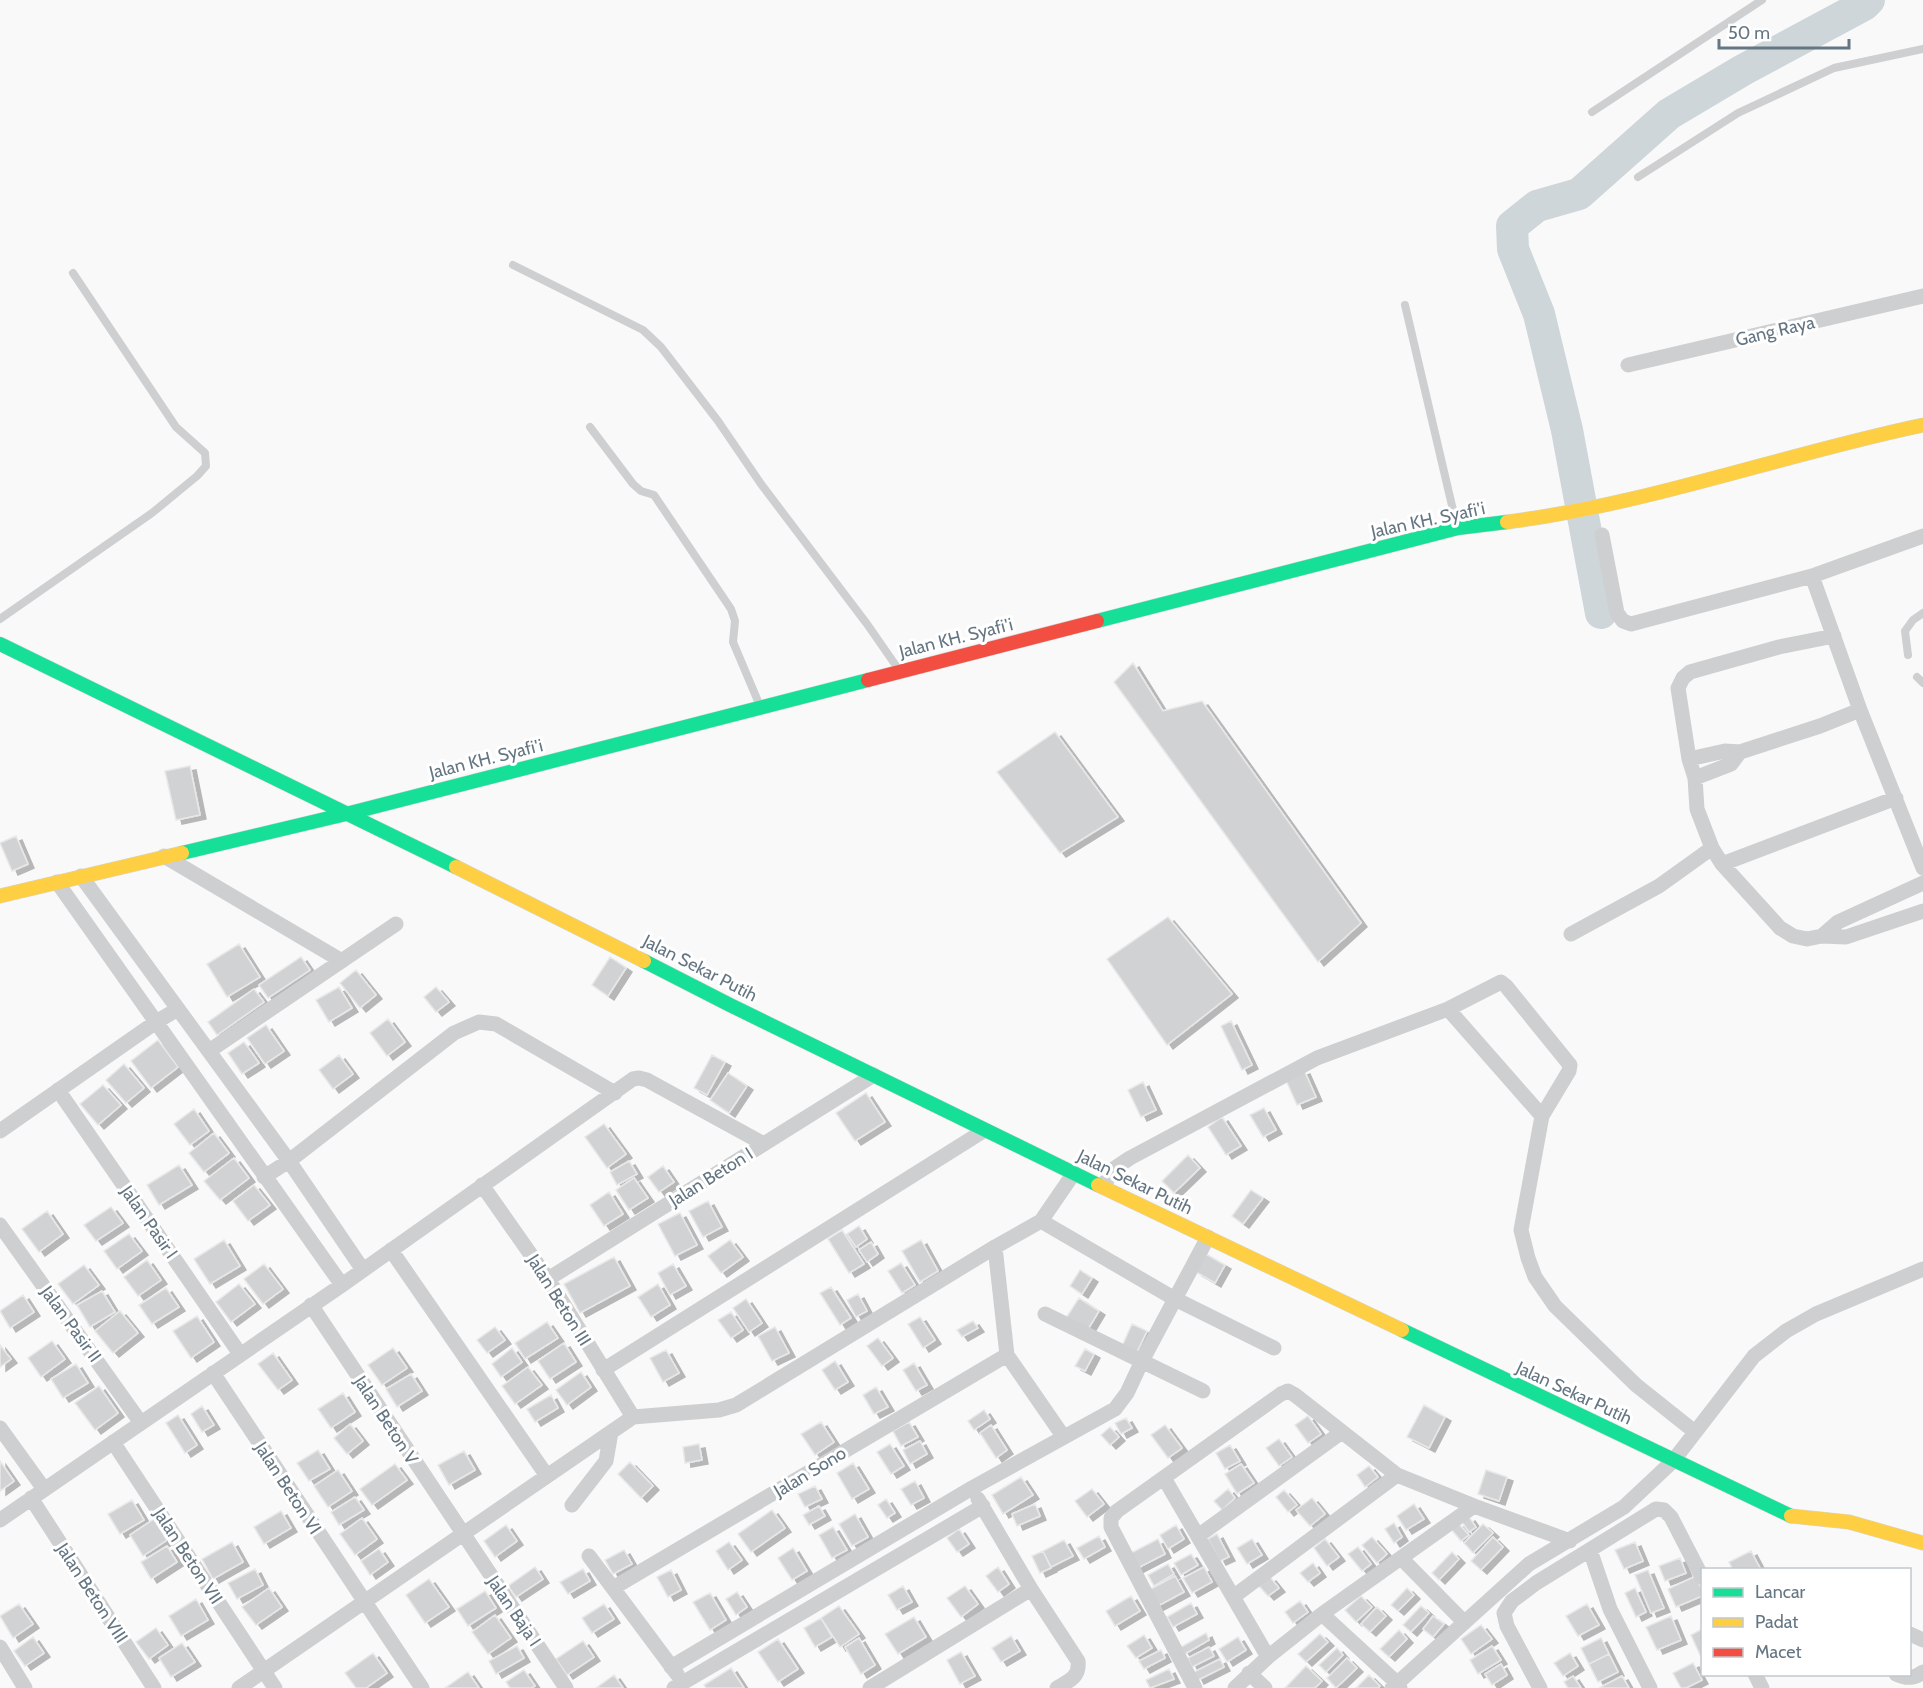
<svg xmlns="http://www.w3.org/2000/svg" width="1923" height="1688" font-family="Cabin,sans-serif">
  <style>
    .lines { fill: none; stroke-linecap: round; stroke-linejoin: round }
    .river { stroke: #ced6d9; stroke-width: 32 }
    .building { fill: #d0d2d3; stroke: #e8e8e8; stroke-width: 1.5; filter: url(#shadow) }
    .fast-casing { stroke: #d5d6d7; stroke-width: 15 }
    .slow-casing { stroke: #d5d6d7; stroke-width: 15 }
    .jam-casing { stroke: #d5d6d7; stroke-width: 15 }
    .lane { stroke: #cecfd0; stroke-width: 8 }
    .street { stroke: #cecfd0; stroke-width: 15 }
    .fast { stroke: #16e098; stroke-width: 14 }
    .slow { stroke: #ffcf43; stroke-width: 14 }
    .jam { stroke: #f24e42; stroke-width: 14 }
    .labels { text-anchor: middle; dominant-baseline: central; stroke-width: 6; stroke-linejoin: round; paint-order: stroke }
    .street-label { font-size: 18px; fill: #657683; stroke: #fff }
  </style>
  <defs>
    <filter id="shadow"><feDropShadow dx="6" dy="4" stdDeviation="0" flood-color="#0004"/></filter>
  </defs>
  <rect width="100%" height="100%" fill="#f9f9f9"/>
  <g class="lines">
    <path class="river" d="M1601 613 1567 430 1539 314 1513 249 1512 226 1537 206 1579 194 1669 114 1743 70 1864 5 1869 0"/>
  </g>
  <path class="building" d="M1133 663 1163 711 1202 701 1361 923 1318 962 1114 682Z
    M1055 732 1118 817 1060 853 997 772Z
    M190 766 200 815 176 820 165 771Z
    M16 836 28 864 12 871 0 843Z
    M1168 917 1232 994 1167 1045 1107 959Z
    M239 944 260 977 227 997 207 964Z
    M301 957 310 970 268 998 259 985Z
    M610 957 626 968 608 996 592 985Z
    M356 970 376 995 360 1008 340 983Z
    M339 987 352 1008 329 1022 316 1000Z
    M436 987 449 1002 436 1012 424 997Z
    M254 989 264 1002 217 1035 208 1022Z
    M388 1019 405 1042 387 1056 370 1033Z
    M1231 1021 1252 1065 1242 1070 1221 1026Z
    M266 1025 284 1051 265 1064 247 1038Z
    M158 1040 178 1067 151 1088 131 1061Z
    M244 1042 259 1063 242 1074 228 1053Z
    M339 1055 353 1074 333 1089 319 1070Z
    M712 1055 725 1062 707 1095 694 1088Z
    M124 1064 144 1088 126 1103 106 1080Z
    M1304 1070 1316 1097 1297 1105 1285 1078Z
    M728 1073 747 1086 729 1113 710 1100Z
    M1143 1082 1156 1110 1141 1117 1128 1090Z
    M103 1085 121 1105 98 1125 80 1104Z
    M866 1093 885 1122 855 1141 836 1113Z
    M1264 1108 1276 1130 1263 1137 1250 1115Z
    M194 1109 209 1131 190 1145 174 1124Z
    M1222 1117 1241 1146 1226 1155 1208 1127Z
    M604 1124 626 1154 607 1168 585 1137Z
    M214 1133 229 1153 204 1172 189 1153Z
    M1188 1155 1200 1168 1174 1193 1162 1181Z
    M234 1158 249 1178 220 1200 204 1181Z
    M629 1161 637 1174 617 1185 610 1172Z
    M179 1165 192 1185 159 1205 147 1185Z
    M663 1166 674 1182 659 1192 648 1177Z
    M634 1178 648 1198 629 1210 616 1190Z
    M254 1185 270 1205 248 1221 233 1201Z
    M1251 1190 1263 1198 1243 1224 1232 1216Z
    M609 1192 623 1214 604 1226 590 1205Z
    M708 1201 722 1227 703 1237 689 1211Z
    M111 1207 123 1223 96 1241 84 1225Z
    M47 1211 63 1234 39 1252 22 1229Z
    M680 1213 697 1245 675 1256 658 1224Z
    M859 1226 867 1239 856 1247 847 1234Z
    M842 1230 864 1264 849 1273 828 1239Z
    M129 1234 142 1251 117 1269 104 1251Z
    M224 1240 240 1266 210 1284 194 1259Z
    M730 1240 743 1257 721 1273 708 1256Z
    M921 1240 938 1271 920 1282 902 1251Z
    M871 1242 878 1254 867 1262 859 1250Z
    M1206 1254 1225 1265 1215 1283 1196 1272Z
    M614 1257 630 1286 580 1313 564 1284Z
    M147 1260 161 1280 138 1296 124 1277Z
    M901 1263 915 1285 902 1293 888 1271Z
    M264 1264 283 1289 263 1304 244 1279Z
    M673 1264 686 1286 670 1295 658 1273Z
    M84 1265 99 1285 73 1304 58 1284Z
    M1080 1270 1092 1278 1082 1294 1070 1286Z
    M239 1284 255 1304 231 1322 216 1302Z
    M658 1284 670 1305 651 1317 638 1297Z
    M831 1287 851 1318 840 1325 820 1293Z
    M166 1288 179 1307 152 1324 139 1305Z
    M102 1291 115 1312 90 1327 77 1305Z
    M858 1294 867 1311 856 1317 847 1300Z
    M23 1295 34 1312 10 1328 0 1311Z
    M1079 1298 1099 1311 1087 1331 1066 1318Z
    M746 1299 762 1323 749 1332 733 1308Z
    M120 1311 138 1333 113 1353 95 1331Z
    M731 1312 743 1330 731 1338 718 1320Z
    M197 1316 214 1342 191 1358 173 1331Z
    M920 1317 935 1340 923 1348 908 1324Z
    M973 1321 978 1328 962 1337 957 1330Z
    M547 1322 558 1338 525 1359 515 1343Z
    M1132 1324 1147 1331 1137 1352 1122 1346Z
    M495 1327 505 1340 487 1353 477 1340Z
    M775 1327 789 1353 772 1361 758 1336Z
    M878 1338 893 1358 882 1366 867 1346Z
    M52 1341 65 1359 41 1377 28 1358Z
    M564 1343 576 1362 550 1379 538 1361Z
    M0 1345 11 1359 0 1367Z
    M393 1348 407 1368 382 1385 368 1365Z
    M512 1348 522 1362 501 1377 492 1364Z
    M1085 1349 1094 1354 1085 1371 1075 1366Z
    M666 1350 679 1373 663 1382 650 1358Z
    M273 1353 292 1380 278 1390 258 1364Z
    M835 1361 848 1382 835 1390 822 1370Z
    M914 1363 927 1385 916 1391 903 1370Z
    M76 1364 88 1383 63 1398 51 1379Z
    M528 1367 542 1385 515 1404 502 1386Z
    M581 1372 591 1387 567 1405 556 1390Z
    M411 1374 422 1391 397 1407 386 1389Z
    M99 1386 118 1413 95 1430 75 1403Z
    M876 1387 888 1407 874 1414 863 1395Z
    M343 1393 355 1412 331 1428 318 1409Z
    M551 1395 558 1408 535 1422 527 1409Z
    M1424 1405 1445 1417 1429 1448 1407 1437Z
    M202 1406 214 1425 202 1432 191 1414Z
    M984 1410 990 1419 974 1430 968 1421Z
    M178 1415 197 1445 185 1453 166 1423Z
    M1308 1416 1321 1434 1308 1443 1295 1425Z
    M1126 1418 1132 1428 1121 1434 1115 1423Z
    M821 1422 834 1442 815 1455 801 1434Z
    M909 1422 918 1437 901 1446 893 1431Z
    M350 1424 363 1441 347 1454 334 1438Z
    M991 1425 1007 1450 996 1458 980 1433Z
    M1165 1425 1182 1448 1168 1458 1151 1435Z
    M1110 1427 1119 1437 1110 1445 1101 1435Z
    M1279 1439 1292 1457 1279 1466 1266 1448Z
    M920 1441 927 1454 910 1464 903 1450Z
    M699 1444 702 1460 685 1463 683 1447Z
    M890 1444 904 1466 891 1474 877 1452Z
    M1230 1445 1240 1461 1225 1469 1216 1453Z
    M318 1450 330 1469 309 1481 297 1463Z
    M464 1451 475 1470 449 1485 438 1465Z
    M0 1461 14 1481 0 1491Z
    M630 1462 653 1486 641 1498 618 1474Z
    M853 1463 869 1489 852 1499 837 1473Z
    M395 1464 407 1480 372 1505 360 1489Z
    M1241 1464 1254 1483 1237 1494 1225 1474Z
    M1369 1466 1378 1477 1365 1487 1357 1475Z
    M338 1470 352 1491 328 1507 314 1486Z
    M1486 1470 1507 1477 1499 1501 1478 1494Z
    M1021 1477 1033 1495 1003 1514 992 1495Z
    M915 1481 924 1498 911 1505 901 1489Z
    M815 1486 822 1499 805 1507 798 1494Z
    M1092 1489 1104 1504 1087 1517 1075 1501Z
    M1228 1489 1235 1498 1222 1510 1214 1501Z
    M1284 1490 1297 1505 1288 1512 1276 1497Z
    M355 1497 364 1510 339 1525 331 1512Z
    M1312 1498 1325 1514 1310 1526 1296 1510Z
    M886 1499 895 1513 887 1518 878 1505Z
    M132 1500 144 1520 120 1534 108 1514Z
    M1035 1504 1040 1516 1017 1526 1012 1514Z
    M1414 1504 1424 1519 1406 1530 1397 1516Z
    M819 1506 825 1516 809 1525 803 1515Z
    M772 1510 785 1528 751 1552 738 1534Z
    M281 1511 291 1528 264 1544 254 1527Z
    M855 1514 868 1537 852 1546 839 1524Z
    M1469 1517 1476 1527 1469 1532 1462 1522Z
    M362 1518 377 1539 355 1555 340 1534Z
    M154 1519 167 1540 143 1556 130 1535Z
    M1394 1523 1402 1537 1394 1543 1385 1529Z
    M1458 1523 1469 1535 1461 1541 1451 1529Z
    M1483 1524 1493 1533 1473 1553 1464 1543Z
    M506 1525 517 1541 495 1557 484 1541Z
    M1176 1525 1184 1539 1168 1549 1160 1535Z
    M833 1527 847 1550 832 1558 819 1535Z
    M959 1529 969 1544 957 1552 947 1538Z
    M1217 1534 1229 1557 1220 1561 1208 1539Z
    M1099 1536 1105 1547 1084 1559 1077 1548Z
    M1372 1537 1387 1554 1377 1563 1362 1545Z
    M1493 1537 1503 1547 1481 1570 1471 1561Z
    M1158 1539 1165 1554 1136 1569 1129 1554Z
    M1252 1539 1262 1555 1247 1564 1237 1548Z
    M1325 1539 1339 1557 1327 1566 1314 1548Z
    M1064 1540 1073 1556 1051 1567 1043 1551Z
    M232 1542 243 1562 213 1579 202 1559Z
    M729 1542 742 1560 728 1570 716 1551Z
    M1635 1542 1643 1561 1624 1569 1615 1550Z
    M167 1546 177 1562 151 1579 141 1562Z
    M1358 1547 1371 1564 1362 1571 1348 1554Z
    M793 1548 807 1571 792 1580 778 1558Z
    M379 1549 388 1562 370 1575 361 1561Z
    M624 1550 632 1564 613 1574 605 1560Z
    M1043 1551 1051 1568 1040 1573 1032 1556Z
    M1751 1551 1761 1570H1733L1729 1562Z
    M1452 1552 1459 1559 1439 1580 1432 1573Z
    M1191 1554 1198 1565 1181 1575 1174 1563Z
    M1680 1558 1686 1573 1665 1581 1659 1566Z
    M1313 1563 1320 1573 1308 1582 1300 1573Z
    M1168 1564 1174 1574 1154 1586 1148 1575Z
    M535 1567 543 1579 516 1597 508 1586Z
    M998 1567 1009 1584 998 1592 986 1576Z
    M1204 1567 1212 1582 1192 1593 1183 1578Z
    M255 1569 263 1585 237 1599 228 1583Z
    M583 1569 590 1581 568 1594 560 1582Z
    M671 1570 681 1590 668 1597 657 1577Z
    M1648 1570 1664 1608 1651 1613 1635 1575Z
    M1175 1576 1184 1592 1156 1607 1147 1591Z
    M1696 1576 1702 1590V1596L1676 1607 1668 1589Z
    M1270 1577 1279 1588 1268 1596 1259 1586Z
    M429 1579 449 1607 425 1623 406 1595Z
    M903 1586 912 1602 897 1610 888 1595Z
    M965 1586 978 1604 961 1617 947 1598Z
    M269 1588 282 1607 256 1625 242 1607Z
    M1407 1588 1414 1595 1398 1611 1391 1605Z
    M1635 1588 1646 1612 1636 1617 1625 1593Z
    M485 1591 496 1608 468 1626 457 1609Z
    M737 1592 747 1607 736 1615 726 1599Z
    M710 1593 726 1620 710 1630 693 1602Z
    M1131 1596 1140 1611 1115 1626 1106 1611Z
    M1361 1596 1372 1607 1356 1622 1345 1610Z
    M196 1599 208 1620 181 1636 169 1616Z
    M1300 1601 1308 1612 1293 1623 1285 1612Z
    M1191 1603 1197 1614 1173 1627 1167 1617Z
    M19 1604 33 1624 13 1638 0 1616Z
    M604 1604 614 1619 592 1633 582 1618Z
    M1587 1604 1599 1625 1578 1636 1566 1616Z
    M839 1606 859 1634 840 1647 821 1618Z
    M1421 1606 1429 1613 1411 1632 1403 1625Z
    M1377 1607 1386 1616 1370 1632 1361 1624Z
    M495 1615 511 1638 488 1654 472 1632Z
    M1433 1616 1444 1624 1433 1637 1423 1629Z
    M1671 1616 1681 1640 1657 1650 1646 1627Z
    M914 1617 926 1637 898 1654 885 1634Z
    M821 1618 832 1637 815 1647 804 1628Z
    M1481 1625 1492 1639 1471 1654 1461 1639Z
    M156 1628 168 1645 149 1659 136 1642Z
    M1702 1629V1654L1700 1655 1691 1635Z
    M1399 1630 1407 1639 1389 1657 1380 1649Z
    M1206 1633 1209 1640 1185 1654 1181 1647Z
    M1320 1634 1328 1642 1306 1662 1298 1654Z
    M1144 1635 1152 1648 1136 1658 1127 1646Z
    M1011 1636 1020 1651 1001 1662 992 1648Z
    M33 1637 44 1653 25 1666 14 1651Z
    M1238 1637 1246 1650 1227 1662 1219 1649Z
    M859 1638 875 1665 861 1674 845 1647Z
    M1601 1638 1609 1654 1589 1664 1581 1648Z
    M778 1639 798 1669 778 1682 758 1652Z
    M583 1641 594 1657 567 1675 556 1659Z
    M182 1643 195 1662 171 1677 159 1658Z
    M517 1646 524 1658 496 1674 489 1661Z
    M1492 1646 1501 1660 1478 1674 1470 1660Z
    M1209 1647 1214 1656 1192 1667 1188 1658Z
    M1337 1648 1343 1655 1326 1672 1319 1665Z
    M1161 1650 1165 1658 1144 1669 1139 1661Z
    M961 1652 975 1676 960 1684 947 1660Z
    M373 1653 387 1673 366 1688H356L345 1673Z
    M1570 1653 1578 1666 1563 1676 1554 1663Z
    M1609 1654 1618 1672 1598 1682 1589 1664Z
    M1347 1658 1357 1668 1336 1688 1327 1678Z
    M1220 1659 1224 1667 1198 1680 1194 1672Z
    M1693 1663 1702 1680 1686 1688H1681L1673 1673Z
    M1501 1664 1507 1675 1492 1685 1485 1674Z
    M1306 1666 1322 1681 1315 1688H1285Z
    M731 1668 744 1688H706L704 1685Z
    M1169 1669 1174 1679 1150 1688 1146 1680Z
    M524 1670 535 1686 531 1688H510L506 1682Z
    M468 1672 479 1688H445Z
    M614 1675 623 1688H596Z
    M1369 1675 1380 1686 1378 1688H1356Z
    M1573 1676 1581 1688H1568L1564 1682Z
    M1622 1676 1629 1688H1599Z"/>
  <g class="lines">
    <g class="fast-casing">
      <path id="fast" d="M1097 621 1458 528 1507 522
        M0 644 456 867
        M182 853 346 814 868 680
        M644 961 730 1005 1098 1185
        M1402 1330 1791 1516"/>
    </g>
    <g class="slow-casing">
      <path id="slow" d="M1507 522C1649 504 1784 454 1923 425
        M456 867 644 961
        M0 896 182 853
        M1098 1185 1402 1330
        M1791 1516 1849 1522 1923 1543"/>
    </g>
    <g class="jam-casing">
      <path id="jam" d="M868 680 1097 621"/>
    </g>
    <path class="lane" d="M1592 112 1762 0
      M1638 177 1738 113 1834 68 1923 49
      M513 265 643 330 661 347 718 421 761 484 867 624 899 670
      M1405 305 1457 527
      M590 427 633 484 641 491 654 495 731 609 735 621 733 642 760 706
      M0 619 152 513 197 476 206 466 205 453 176 427 73 273
      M1908 655 1905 631 1913 620 1923 613
      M1917 677 1923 683"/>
    <path class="street" d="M1628 365 1923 296
      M1602 535 1617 613 1623 621 1631 624 1812 576 1923 536
      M1812 576 1860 710 1923 868
      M1834 636 1779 647 1690 672 1683 678 1678 688 1689 759 1695 778 1697 809 1712 848 1722 864 1780 928 1793 936 1807 939 1822 936 1846 937 1923 911
      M1689 759 1725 751 1740 752 1820 726 1860 710
      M1695 778 1731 764 1740 752
      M164 856 342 961
      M1722 864 1896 798
      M81 876 289 1161 363 1270
      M57 882 342 1285
      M1571 934 1659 886 1712 848
      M1822 936 1838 922 1923 883
      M1448 1009 1542 1116
      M209 1051 396 924
      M58 1090 240 1354
      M0 1131 156 1022 178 1009
      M264 1177 289 1161 454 1033 479 1022 496 1024 615 1093
      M482 1185 548 1279 633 1417
      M1103 1186 1115 1168 1130 1158 1317 1058 1448 1009 1501 982 1506 986 1570 1065 1569 1071 1542 1116 1521 1230 1528 1258 1535 1277 1555 1306 1636 1385 1695 1432
      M1041 1221 1175 1299 1274 1348
      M0 1225 141 1423
      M995 1247 1007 1355 1063 1436
      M391 1250 547 1476
      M548 1279 874 1075
      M311 1305 566 1688
      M1045 1314 1203 1391
      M603 1370 985 1130
      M213 1373 422 1688
      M0 1428 44 1489
      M113 1442 275 1688
      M1164 1478 1268 1657
      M31 1498 154 1688
      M978 1499 1031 1589 1078 1661C1080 1677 1069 1681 1057 1688
      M572 1505 606 1461 611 1432
      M0 1520 342 1285 633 1079 639 1078 647 1080 764 1144
      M1198 1536 1342 1432
      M1590 1550 1610 1609 1650 1688
      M589 1556 677 1674
      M1401 1558 1464 1622
      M613 1588 1007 1355
      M1233 1597 1397 1475
      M1322 1614 1397 1683 1400 1688
      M1910 1634 1923 1640
      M0 1647 25 1688
      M671 1667 972 1488 1115 1409 1127 1393 1142 1361 1208 1237
      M1249 1673 1265 1688
      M1755 1674 1762 1688
      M1896 1674C1906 1679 1914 1679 1923 1672
      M239 1688 633 1417 719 1410 736 1405 995 1247 1041 1221 1074 1173
      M674 1688 983 1506
      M870 1688 1031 1589
      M1195 1688 1111 1527V1518L1117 1511 1281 1394 1288 1391 1295 1395 1397 1475 1474 1506 1570 1541
      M1235 1688 1268 1657 1322 1614 1474 1506
      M1392 1688 1529 1564 1624 1507 1673 1461 1754 1356 1786 1331 1816 1314 1923 1269
      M1540 1688 1507 1626 1504 1613 1512 1601 1536 1583 1656 1509 1664 1510 1671 1517 1702 1577"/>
    <use href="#fast" class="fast"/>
    <use href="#slow" class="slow"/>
    <use href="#jam" class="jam"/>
  </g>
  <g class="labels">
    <g class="street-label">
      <text transform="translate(1775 331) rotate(-13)">Gang Raya</text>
      <text transform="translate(1428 520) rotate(-12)">Jalan KH. Syafi'i</text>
      <text transform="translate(956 638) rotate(-14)">Jalan KH. Syafi'i</text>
      <text transform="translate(486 759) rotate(-14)">Jalan KH. Syafi'i</text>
      <text transform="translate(700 968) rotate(27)">Jalan Sekar Putih</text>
      <text transform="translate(711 1177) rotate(-32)">Jalan Beton I</text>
      <text transform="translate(1135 1182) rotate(26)">Jalan Sekar Putih</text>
      <text transform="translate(149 1222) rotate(55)">Jalan Pasir I</text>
      <text transform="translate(559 1300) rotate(58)">Jalan Beton III</text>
      <text transform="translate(71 1324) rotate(54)">Jalan Pasir II</text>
      <text transform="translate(1574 1393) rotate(25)">Jalan Sekar Putih</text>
      <text transform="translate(386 1420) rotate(57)">Jalan Beton V</text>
      <text transform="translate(810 1472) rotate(-31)">Jalan Sono</text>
      <text transform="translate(288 1488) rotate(57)">Jalan Beton VI</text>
      <text transform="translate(188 1556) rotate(57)">Jalan Beton VII</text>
      <text transform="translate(92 1593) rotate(57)">Jalan Beton VIII</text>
      <text transform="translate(514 1611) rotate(56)">Jalan Baja I</text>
    </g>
  </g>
  <rect x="1701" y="1568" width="210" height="108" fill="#ffffff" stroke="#c1c8cd" stroke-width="1.5"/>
  <rect x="1713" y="1588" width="30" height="9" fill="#16e098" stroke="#c1c8cd" stroke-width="1.5"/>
  <text x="1755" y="1598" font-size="18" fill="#657683">Lancar</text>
  <rect x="1713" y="1618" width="30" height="9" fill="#ffcf43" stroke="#c1c8cd" stroke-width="1.5"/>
  <text x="1755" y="1628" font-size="18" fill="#657683">Padat</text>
  <rect x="1713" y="1648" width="30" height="9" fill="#f24e42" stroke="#c1c8cd" stroke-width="1.5"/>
  <text x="1755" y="1658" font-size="18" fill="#657683">Macet</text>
  <path d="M1719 39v9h130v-9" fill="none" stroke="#657683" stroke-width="3"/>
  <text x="1728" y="39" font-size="18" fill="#657683" stroke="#ffffff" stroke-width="4.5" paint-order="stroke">50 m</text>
</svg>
